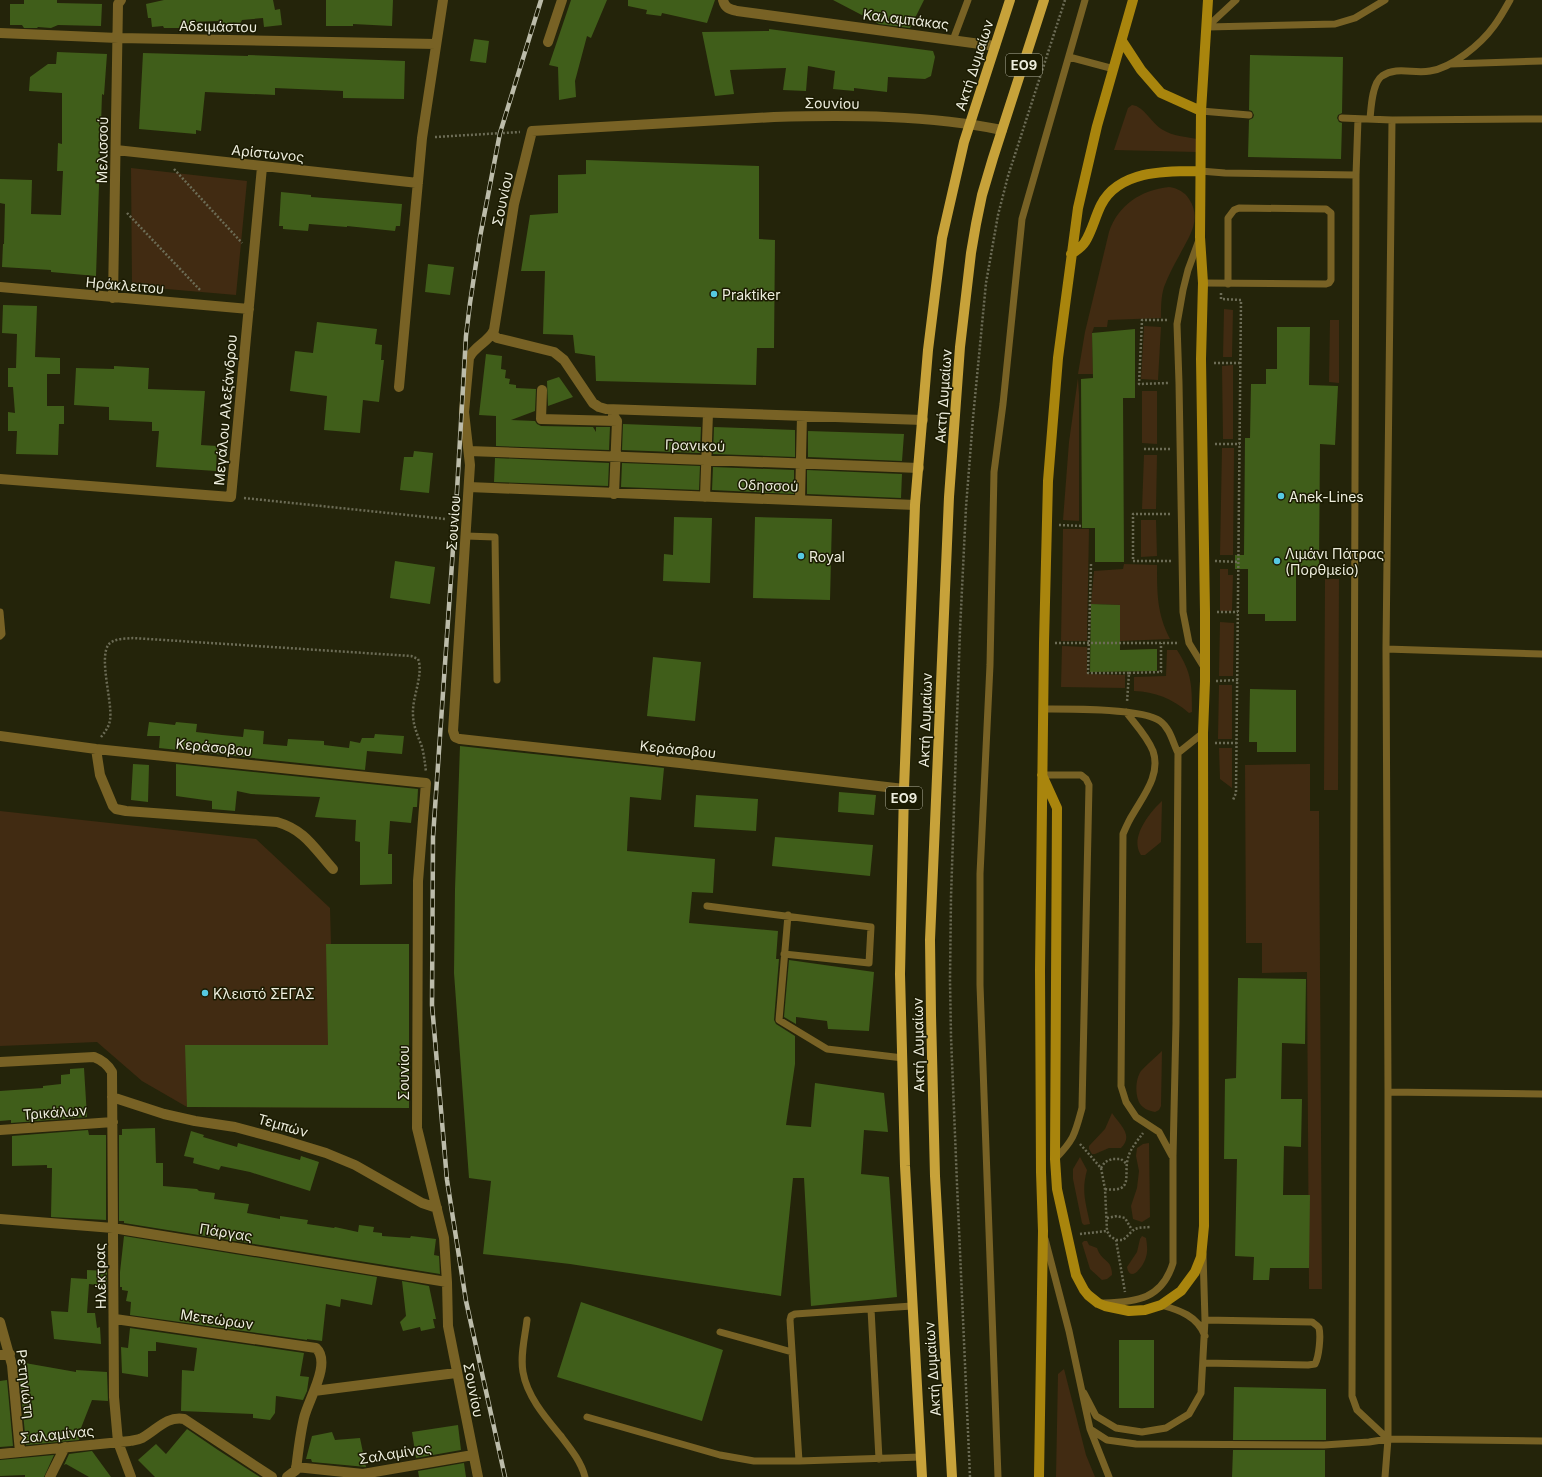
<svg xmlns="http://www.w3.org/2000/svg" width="1542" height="1477" font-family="Inter,sans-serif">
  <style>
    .green { fill: #412b12 }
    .building { fill: #405e1a }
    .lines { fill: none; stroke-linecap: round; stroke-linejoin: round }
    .path { stroke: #6c6c56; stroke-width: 2.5; stroke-dasharray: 2 2; stroke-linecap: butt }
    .service { stroke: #786225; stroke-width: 7 }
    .minor { stroke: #786225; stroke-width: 10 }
    .secondary { stroke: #a9850d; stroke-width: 10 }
    .primary { stroke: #c7a23a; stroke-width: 10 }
    .rail-casing { stroke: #bcbcaa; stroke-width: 4.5 }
    .rail { stroke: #1b1b02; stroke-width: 3; stroke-dasharray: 9; stroke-linecap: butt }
    .poi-dot { fill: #56c9e1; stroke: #1b1b02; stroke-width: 1.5 }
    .labels { text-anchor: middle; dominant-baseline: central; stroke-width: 3; stroke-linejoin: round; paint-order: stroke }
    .shield { fill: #1b1b02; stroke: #aeae9b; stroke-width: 1 }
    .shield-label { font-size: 13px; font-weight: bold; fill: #ededdd }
    .street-label { font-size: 14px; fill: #ededdd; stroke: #1b1b02 }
    .poi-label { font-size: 14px; fill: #ededdd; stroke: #1b1b02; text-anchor: start }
  </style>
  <rect width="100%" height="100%" fill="#24240a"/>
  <path class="green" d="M1132 105C1144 106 1152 124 1163 130 1173 136 1186 137 1197 139V152L1114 150 1128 108Z
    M131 168 247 181 236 295 132 286Z
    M1169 187C1177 188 1185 192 1189 199 1203 220 1188 238 1179 256 1173 266 1168 277 1164 287 1161 297 1161 307 1161 318L1108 320 1107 327H1094L1092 333 1093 374H1078L1085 332 1109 232C1118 205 1141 190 1169 187Z
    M1224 309 1233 310 1232 357H1223Z
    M1330 320H1339V383L1329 382Z
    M1144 326 1161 327 1158 380 1141 379Z
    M1233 365V439H1223L1222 366Z
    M1078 378 1079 395V521L1063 520 1069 442Z
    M1142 391H1157V444L1142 443Z
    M1222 448H1234L1233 555H1220Z
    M1144 455H1157L1156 509H1142Z
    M1141 520H1156L1157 556 1141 557Z
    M1063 529H1089L1087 641H1061Z
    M1124 564 1157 565C1157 593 1157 614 1170 639L1120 641V605L1091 604 1094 571 1123 569Z
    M1220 569H1228V575H1233L1232 611H1220Z
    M1325 579H1339L1338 790H1324Z
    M1220 622 1234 623 1233 676H1219Z
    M1062 646 1087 647V674L1125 675V688L1061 687Z
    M1167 650H1177C1192 673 1192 686 1192 712L1189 713C1172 698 1155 692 1134 691V677L1166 676Z
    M1219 685H1232V739H1218Z
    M1219 748H1232V788L1220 779Z
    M1310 764V811H1319L1322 1289H1309L1307 972 1262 973V943H1246L1245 765Z
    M1162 801 1161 842 1145 855H1141C1129 838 1150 812 1162 801Z
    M0 811 256 839 330 908 331 944H409V1108L187 1107 142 1081 97 1042 0 1046Z
    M1162 1051 1161 1106 1159 1110 1155 1112C1151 1111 1146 1110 1143 1107 1134 1100 1135 1079 1141 1071 1147 1064 1155 1058 1162 1051Z
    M1112 1113C1120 1125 1134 1135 1121 1148H1109L1095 1154H1092L1089 1149V1146L1105 1129Z
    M1149 1143 1150 1217 1142 1222 1133 1219 1131 1206 1137 1188 1139 1171 1136 1156 1137 1148 1143 1144Z
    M1080 1157 1087 1170C1081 1192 1086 1203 1090 1224L1084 1225 1082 1223 1073 1179V1169Z
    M1142 1236 1146 1238C1147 1244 1148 1251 1146 1257 1144 1266 1130 1284 1127 1267L1137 1252 1140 1239Z
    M1084 1241H1087L1089 1245 1097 1248C1102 1263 1112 1258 1112 1275L1107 1279 1102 1280 1090 1269 1082 1243Z
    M1064 1369 1086 1455 1095 1477H1056L1058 1374Z"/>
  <path class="building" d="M24 0H57V3L102 4 101 26 58 25 51 28 38 27 37 28H24L22 25H10V4H24Z
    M164 0H273L275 10 280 9 282 25 264 27 263 18 242 20 240 24 219 26 218 21 189 22 190 28H164L163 26 152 27 151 18H148L146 4Z
    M326 0H393L392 26 353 24V26H326Z
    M571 0H607L591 38 587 36 575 81 576 97 559 100 558 67 549 65Z
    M628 0H715L707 23 662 13 661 16 646 14 647 10 628 6Z
    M833 0H924L910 28 879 24Z
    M769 29 933 51 935 57 931 76 925 79 888 77 887 92 854 88V91L833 89 835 71 808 66 806 91 783 90 786 68 730 70 734 94 715 96 702 32 769 31Z
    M474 39 489 41 486 63 470 61Z
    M57 52 107 54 104 95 102 94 96 276 51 272V270L2 267 3 244H4L5 204 0 203V179L32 180 31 214 61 215 63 171H57L58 143 62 144V93L29 91 30 77 48 64H56Z
    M143 53 248 56V55L405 61 404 99 343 98V91L275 88V95L205 92 201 131 196 130V134L139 129Z
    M1250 55 1343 57 1342 113 1338 115 1337 118 1339 122 1342 123 1341 159 1248 157 1249 120 1253 118 1254 115 1252 111 1249 110Z
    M586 160 759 166V239L775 240 774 348H757L756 385 596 381 595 356 575 353 573 335 543 334 545 271H521L530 215 558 213V175L586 174Z
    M281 192 311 195V197L402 204 400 226H396L395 231 347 226V227L309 224 308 231 283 229V226H279Z
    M428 264 454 267 450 295 425 292Z
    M3 305 37 306 35 357 60 358V374H47V406H64V424H59L58 455 16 454 17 431H8V412L15 413 13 387H8V368H16L17 334 2 333Z
    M317 322 377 329 375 344 382 345 381 360H384L379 402 363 400 360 433 324 430 327 396 290 391 295 351 313 353Z
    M1277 327H1310L1309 385 1338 386 1335 445 1320 444 1319 567H1296V621H1265V614H1248V569H1235V555H1244L1245 438H1250L1251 384H1266V369H1277Z
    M1135 329V398H1123L1124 562H1095V528H1082L1081 379 1093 378 1092 333Z
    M486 354 502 356 501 369 506 370 505 378 510 379 509 384 516 385V388L536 389 535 411 511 420 535 421 537 424 541 426 593 427 596 432V427H610L609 450 496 446V416L479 415Z
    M114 366 149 368 148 389 205 391 201 445 217 446 216 471 156 467 159 431H152V422L109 420V407L74 405 76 368 114 369Z
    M559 377 573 397 548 406 547 381Z
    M623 424 701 427 700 453 622 450Z
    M714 427 795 430V457L713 454Z
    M808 431 904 434 902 461 808 457Z
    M414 451 433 453 429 493 400 490 404 457H413Z
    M495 458 609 463 608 486 494 482Z
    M622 463 700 466 699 490 621 487Z
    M713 467 794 470V494L712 490Z
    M807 470 902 474 901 498 807 494Z
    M674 517 712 518 710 583 663 581 664 554 673 555Z
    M755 517 832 519 830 600 753 598Z
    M395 561 435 567 430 604 390 598Z
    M1091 604 1120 605V650L1157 649V671L1090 672Z
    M653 657 701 662 695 721 647 716Z
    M1250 689 1296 690V752H1257V742H1249Z
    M149 722 175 725 176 722 197 724 196 732 222 735 243 737 244 729 264 731 263 744 287 746 288 739 324 741V745L349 748 350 741 360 743 362 738H374L375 734 404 736 402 754 367 751 365 770 159 748 160 736H147Z
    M460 746 664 768 661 800 630 797 627 851 715 859 713 893 692 892 689 923 778 931 776 959H779L774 1020 776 1024 795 1036V1064L786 1125 811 1127 815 1083 884 1093 888 1132 864 1130 861 1174 889 1177 897 1297 811 1306 804 1178H793L781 1296 570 1264 483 1254 491 1181 469 1178 454 973 455 889Z
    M133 764 149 765 148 802 131 800Z
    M176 764 418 789 417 807H413L411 823 390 821 388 854H392V884L360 885V842L355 841 356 820 315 817 320 797 251 794 237 791 235 811 212 809V801L176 796Z
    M839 792 876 795 874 815 838 812Z
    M696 795 758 799 756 831 694 827Z
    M775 837 873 845 870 876 772 866Z
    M326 944H409V1108L187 1107 185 1045H328Z
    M789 960 874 972 869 1031 828 1029 827 1021 796 1017V1024L784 1017Z
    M1238 978 1306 979 1305 1044 1282 1043 1281 1099H1302L1301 1147 1284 1146 1283 1195H1310L1309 1268H1270L1269 1280H1253L1254 1257 1235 1256 1237 1159H1224L1225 1079 1236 1078Z
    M84 1068 87 1117 11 1123V1120L0 1121V1091L43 1088V1086L61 1084V1075L70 1074V1069Z
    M155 1128 156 1163H163V1186L197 1189 199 1191 215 1193 214 1199 249 1204 247 1213 280 1219V1216L308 1220 307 1224 334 1228 335 1227 358 1232 359 1225 374 1227 373 1232 382 1233V1236L410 1238 411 1236 436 1239 434 1255 439 1256 440 1274 124 1223V1221H119V1135H122V1129Z
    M88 1130 89 1135H106V1220L51 1217 52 1168H47V1165L12 1166V1136Z
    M191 1131 204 1135 203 1137 237 1147 238 1143 300 1160 301 1156 319 1162 310 1191 250 1172 221 1166 219 1170 193 1163 194 1158 184 1156Z
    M124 1236 377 1277 372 1305 341 1299 340 1307 326 1304 322 1341 307 1339V1340L130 1315 131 1302 126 1301 128 1291 122 1290V1287H120V1272Z
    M87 1270 107 1271V1286L89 1284 87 1313H95L97 1328 100 1327 101 1344 54 1339 51 1311 68 1312 71 1278 87 1279Z
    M402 1281 429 1286 436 1319H433L435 1328 421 1331 420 1327 403 1331 400 1322 406 1316Z
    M581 1302 723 1350 702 1421 557 1377Z
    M130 1328 304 1353 300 1376 309 1377 307 1391 303 1400 276 1396 275 1413 270 1420 253 1418V1414L181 1411 182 1370 194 1371 197 1348 156 1342V1351H148V1377L122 1373 121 1347 128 1348Z
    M1119 1340H1154V1408H1119Z
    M25 1363 76 1372V1370L107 1372 108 1401 92 1400 81 1428 79 1440 26 1445 20 1380 26 1379Z
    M7 1380 13 1446 0 1447V1381Z
    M1234 1387 1326 1389V1440H1233Z
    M458 1425 461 1450 416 1458 412 1432Z
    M187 1429 218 1450 260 1477H155L138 1460 156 1444 166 1454Z
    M332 1432 335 1440 360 1438 366 1467 312 1462 311 1459H306L312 1436Z
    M1233 1450H1325V1477H1232Z
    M92 1451 111 1477H89L66 1464 64 1465 69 1454Z
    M54 1455 44 1477H25V1475L0 1476V1460Z
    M464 1463 466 1477H419L418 1471Z"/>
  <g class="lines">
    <path class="path" d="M435 137 520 132
      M174 169 242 243
      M127 213 201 291
      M1221 293V299L1241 300 1236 793 1233 800
      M1167 320H1142L1139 384 1169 383
      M1214 363H1241
      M1215 444H1240
      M1144 449H1170
      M244 498 446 519
      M1059 525 1082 526
      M1171 561H1133V514H1171
      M1215 561 1239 562
      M1091 564 1088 673H1129L1127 702
      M1217 612H1238
      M1055 643H1178
      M1129 673 1161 672V643
      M1216 681 1238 680
      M101 737C105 732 109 727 110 720 113 703 98 657 109 644 115 638 125 639 133 638L411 656 418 659C424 674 412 697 413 714 413 726 418 736 422 747 424 755 425 763 426 772
      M1215 743H1237
      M1080 1144 1101 1168 1105 1189 1107 1231 1110 1236 1116 1240 1125 1292
      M1101 1168 1105 1162 1112 1159H1121L1127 1164
      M1105 1189C1135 1193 1123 1175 1128 1158 1130 1149 1138 1140 1143 1133
      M1107 1218 1117 1216 1125 1218 1132 1230
      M1080 1234 1107 1231
      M1116 1240H1123C1136 1228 1132 1228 1150 1227
      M970 1477 957 1184 951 1037 950 980 951 897 960 630 966 507 973 418 986 283 998 215 1008 176 1065 0"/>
    <path class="service" d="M1207 27 1335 24 1355 18 1385 0
      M1207 27 1236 0
      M953 40 968 0
      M1069 57 1114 69
      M1450 64 1542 61
      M1201 111 1249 115
      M1342 118 1392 120 1542 119
      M1358 119 1356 175 1352 1396 1357 1410 1388 1439
      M1370 119C1371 108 1372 83 1382 76 1397 66 1413 74 1430 71 1452 68 1481 44 1494 26 1500 18 1505 9 1510 0
      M1200 171 1225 173 1356 175
      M1199 240 1188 270 1183 290 1177 324 1179 383 1183 612 1189 643 1205 669
      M1203 283 1326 284 1329 283 1331 280V213L1326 209 1239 208 1234 210 1228 218V284
      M466 536 495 537 497 680
      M0 612 2 634 0 636
      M1386 649 1542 654
      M1043 709C1067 709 1143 708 1160 721 1170 728 1173 743 1178 753L1176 1023 1173 1156V1263C1162 1299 1137 1302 1104 1303
      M1126 712C1135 724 1147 736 1153 751 1161 774 1144 795 1133 814 1129 820 1126 827 1123 834L1121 1086 1126 1102 1136 1117 1159 1132 1172 1156
      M1178 753 1203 733
      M1042 775H1081L1086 779 1089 785 1082 1108C1075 1134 1074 1140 1055 1159
      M707 906 871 927 869 963 784 954
      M788 915 779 1020 827 1049 903 1058
      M1388 1092 1542 1094
      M1045 1239 1069 1331 1090 1429 1107 1440 1136 1444 1324 1445 1369 1442 1388 1439 1542 1441
      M1161 1305C1179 1310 1198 1316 1205 1336
      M871 1309 879 1459
      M527 1320C525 1337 520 1355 523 1372 527 1396 545 1417 560 1435 570 1448 581 1461 585 1477
      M720 1332 792 1352
      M1203 1363 1308 1365 1315 1364C1319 1357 1321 1336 1319 1328 1317 1325 1315 1324 1312 1322L1205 1320
      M1084 1393 1096 1416 1116 1428 1142 1432 1166 1428 1189 1414 1201 1393 1205 1320 1203 1254
      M587 1417 720 1455 754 1461H799L921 1457
      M1090 1429 1109 1477
      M799 1461 790 1320 791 1316 795 1314 912 1306
      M998 1477 980 985V874L990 665 994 472 1003 404 1022 219 1085 0
      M1385 1477 1388 1439V1092L1386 649 1392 120"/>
    <path class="minor" d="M723 0C725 8 729 9 737 11L995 46
      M0 33 118 38 436 44
      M548 42 562 0
      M116 150 418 183
      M0 287 249 309
      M113 298 118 4 121 0
      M493 334 497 338 554 352 564 360 593 403 599 407 606 409 923 420
      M399 387 422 138 443 0
      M542 390 541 419 617 421
      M613 415 617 421 614 494
      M469 451 919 468
      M0 479 231 497 262 167
      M469 487 915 505
      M705 497 708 413
      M800 500 802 416
      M0 736 96 749 426 783 418 881 417 1128 444 1238 447 1282 448 1326 478 1477
      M96 749 100 775 113 806 116 809 126 811 277 822C305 830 314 848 333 869
      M904 789 680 763 460 739 455 737 453 731 470 465 464 412 469 358C474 346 489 342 494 330L514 204 532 131 774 117C849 115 929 115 1002 130
      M0 1062 94 1057C102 1060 108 1065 112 1072L114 1397 118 1442 131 1477
      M112 1097 164 1114 195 1121 235 1127 280 1139 326 1153 355 1165 422 1203 437 1208
      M0 1130 113 1122
      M0 1219 113 1228 447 1282
      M115 1319 316 1348C332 1363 308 1400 304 1418 300 1435 298 1452 296 1470L287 1477
      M0 1322 12 1365 20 1452
      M0 1355 10 1354
      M314 1391 456 1373
      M0 1454 130 1441C134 1440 138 1440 142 1438 157 1430 166 1416 184 1419L272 1477
      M296 1467 363 1474 473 1455
      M50 1477 65 1447"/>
    <path class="secondary" d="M1122 41 1141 70 1161 93 1201 111
      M1071 254C1076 251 1082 247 1085 242 1092 231 1095 217 1101 205 1119 170 1166 171 1200 171
      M1042 775 1057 808 1055 1159 1057 1189 1076 1275 1084 1290 1088 1295 1098 1303 1105 1306 1129 1311 1145 1310 1161 1305 1181 1291 1195 1272 1201 1257 1204 1226 1203 733 1205 681V612L1201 359 1203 283 1200 237 1201 111 1208 0
      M1039 1477 1043 1231 1041 1172 1040 970 1044 643 1048 481 1058 358 1078 208 1097 126 1133 0"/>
    <path class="primary" d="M922 1477 905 1166 900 974 904 789 915 505 928 350 942 238 964 142 1010 0
      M952 1477 935 1176 931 1015 930 940 949 497 960 347 971 253 976 224 982 195 993 158 1044 0"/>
    <g class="rail-casing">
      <path id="rail" d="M505 1477 466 1301 447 1180 432 1005 433 837 457 491 466 336 470 303 480 237 500 133 541 0"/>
    </g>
    <use href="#rail" class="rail"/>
  </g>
  <g class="poi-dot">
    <circle cx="714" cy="294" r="4"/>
    <circle cx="1281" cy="496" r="4"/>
    <circle cx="801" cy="556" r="4"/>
    <circle cx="1277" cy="561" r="4"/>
    <circle cx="205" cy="993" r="4"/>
  </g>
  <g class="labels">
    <g class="shield">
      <rect x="1006" y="54" width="36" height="22" rx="3"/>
      <rect x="886" y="787" width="36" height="22" rx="3"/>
    </g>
    <g class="shield-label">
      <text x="1024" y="65">ΕΟ9</text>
      <text x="904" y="798">ΕΟ9</text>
    </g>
    <g class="street-label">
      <text transform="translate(906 19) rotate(7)">Καλαμπάκας</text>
      <text transform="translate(218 26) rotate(1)">Αδειμάστου</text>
      <text transform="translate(974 65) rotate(-72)">Ακτή Δυμαίων</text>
      <text transform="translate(832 103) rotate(1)">Σουνίου</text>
      <text transform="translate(102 150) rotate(-89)">Μελισσού</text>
      <text transform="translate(268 153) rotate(6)">Αρίστωνος</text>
      <text transform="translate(502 199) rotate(-78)">Σουνίου</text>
      <text transform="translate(125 285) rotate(5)">Ηράκλειτου</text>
      <text transform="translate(943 396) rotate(-86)">Ακτή Δυμαίων</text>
      <text transform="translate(225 410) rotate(-85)">Μεγάλου Αλεξάνδρου</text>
      <text transform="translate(695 445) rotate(2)">Γρανικού</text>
      <text transform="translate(768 485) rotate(2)">Οδησσού</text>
      <text transform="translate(453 523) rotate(-86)">Σουνίου</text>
      <text transform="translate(925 720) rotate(-88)">Ακτή Δυμαίων</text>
      <text transform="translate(214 747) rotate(6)">Κεράσοβου</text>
      <text transform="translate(678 749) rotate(6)">Κεράσοβου</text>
      <text transform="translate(918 1045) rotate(-91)">Ακτή Δυμαίων</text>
      <text transform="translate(403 1073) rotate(-90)">Σουνίου</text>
      <text transform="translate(55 1112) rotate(-4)">Τρικάλων</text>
      <text transform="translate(283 1125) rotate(16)">Τεμπών</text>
      <text transform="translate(226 1232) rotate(9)">Πάργας</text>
      <text transform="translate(100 1276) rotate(-91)">Ηλέκτρας</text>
      <text transform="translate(217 1319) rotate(8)">Μετεώρων</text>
      <text transform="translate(932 1369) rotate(-94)">Ακτή Δυμαίων</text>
      <text transform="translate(26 1384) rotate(83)">Ρετηνιώτη</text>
      <text transform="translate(474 1390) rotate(79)">Σουνίου</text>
      <text transform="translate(57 1434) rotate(-6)">Σαλαμίνας</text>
      <text transform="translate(395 1453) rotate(-9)">Σαλαμίνος</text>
    </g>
    <g class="poi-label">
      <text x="722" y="294">Praktiker</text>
      <text x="1289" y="496">Anek-Lines</text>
      <text x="1285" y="553">Λιμάνι Πάτρας<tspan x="1285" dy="16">(Πορθμείο)</tspan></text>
      <text x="809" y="556">Royal</text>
      <text x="213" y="993">Κλειστό ΣΕΓΑΣ</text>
    </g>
  </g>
</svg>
